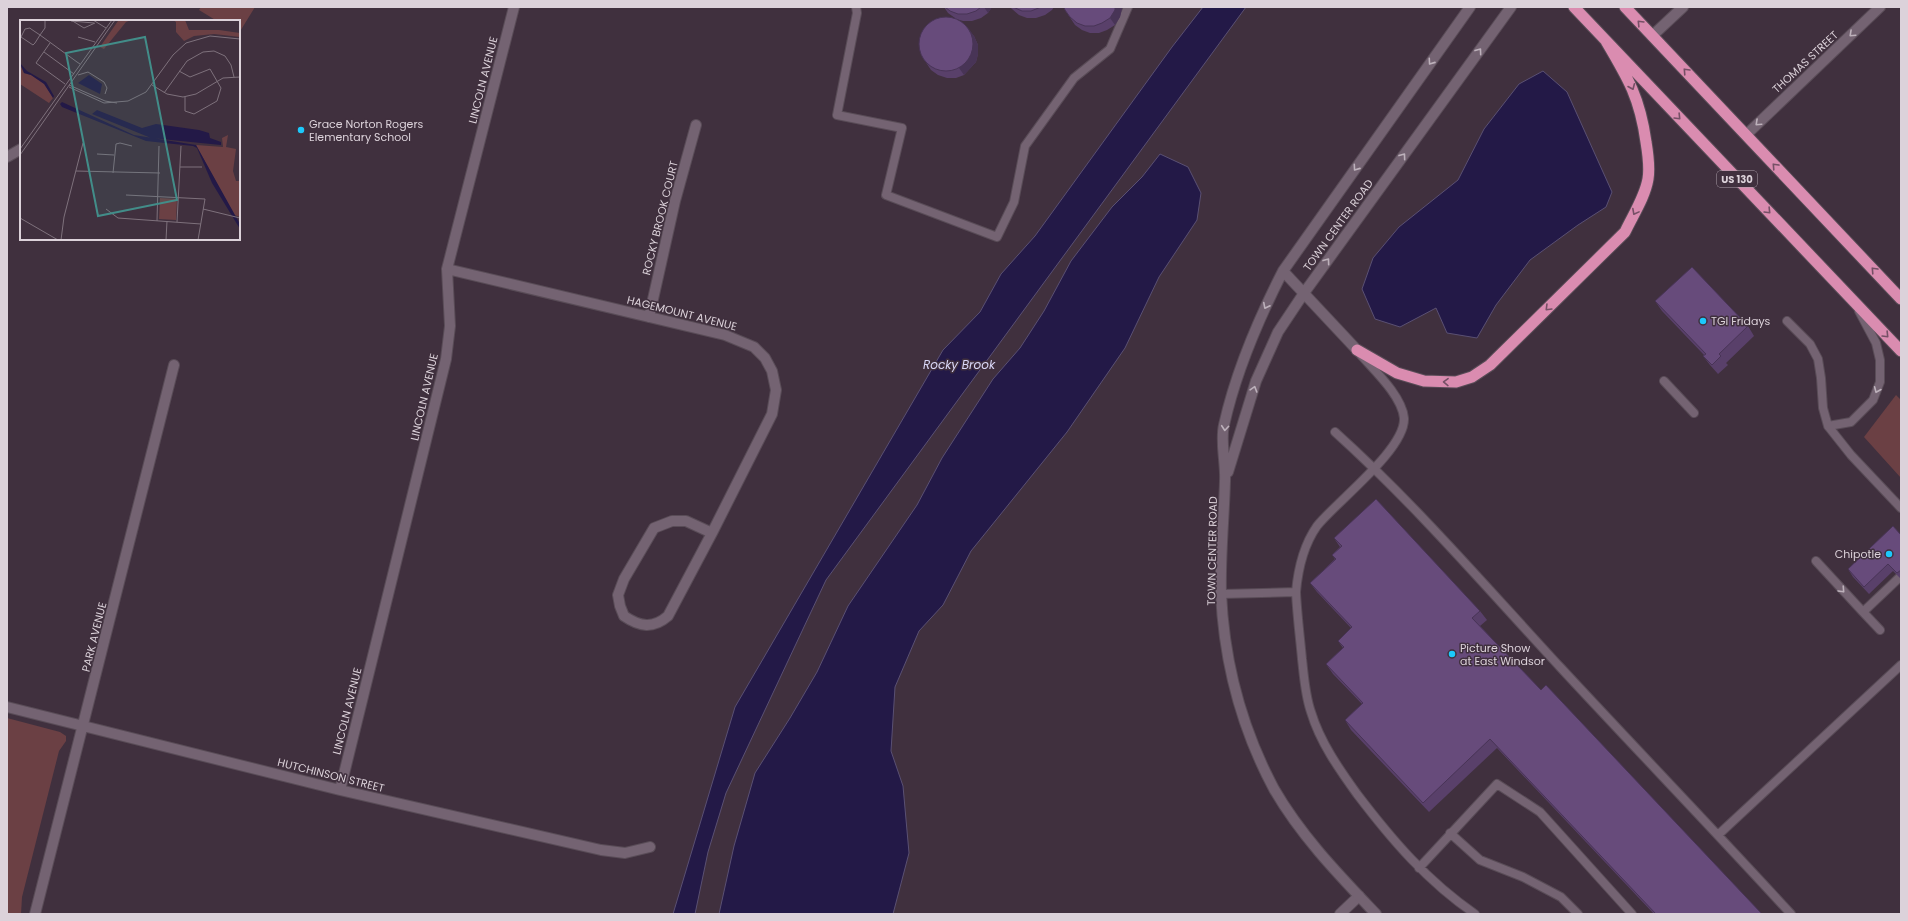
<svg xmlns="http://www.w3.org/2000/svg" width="1908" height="921" font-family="Poppins,sans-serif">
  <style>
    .green { fill: #6b4044 }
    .water { fill: #231947; stroke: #5a5073 }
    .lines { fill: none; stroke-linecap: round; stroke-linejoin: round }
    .service-casing { stroke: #594c57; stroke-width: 10 }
    .minor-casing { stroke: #594c57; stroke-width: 12 }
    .tertiary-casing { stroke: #594c57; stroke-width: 12 }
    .trunk-casing { stroke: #594c57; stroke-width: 13 }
    .service { stroke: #746372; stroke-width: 8 }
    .minor { stroke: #746372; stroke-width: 10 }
    .tertiary { stroke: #746372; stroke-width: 10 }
    .trunk { stroke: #da8cb0; stroke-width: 11 }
    .wall { fill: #59406a }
    .shaded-wall { fill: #483456 }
    .building { fill: #674b7b; stroke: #483456 }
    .oneway { stroke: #765066 }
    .oneway2 { stroke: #bdb1bb }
    .poi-dot { fill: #1cc9fc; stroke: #40303e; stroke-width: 1.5 }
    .labels { text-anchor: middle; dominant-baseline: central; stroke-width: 3; stroke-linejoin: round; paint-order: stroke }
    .shield { fill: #40303e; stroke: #ada1ab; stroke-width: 1 }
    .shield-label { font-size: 10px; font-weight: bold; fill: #dcd2da }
    .street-label { font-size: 11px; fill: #dcd2da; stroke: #40303e }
    .poi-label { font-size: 11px; fill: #dcd2da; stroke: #40303e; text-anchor: start }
    .water-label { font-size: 12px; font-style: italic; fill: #d8d6f6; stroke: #40303e }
    .inset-road { fill: none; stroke: #7e717c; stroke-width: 1 }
    .view { fill: #428d89; fill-opacity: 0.15; stroke: #428d89; stroke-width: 2 }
    .inset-edge { fill: none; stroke: #dcd2da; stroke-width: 2 }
  </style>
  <rect width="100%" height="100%" fill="#40303e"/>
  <path class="green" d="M201 7H255L239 33V21H217L199 10Z
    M1896 395 1901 400V478L1864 437Z
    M7 718 60 732 66 736V741L59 751 22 897 21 914H7Z"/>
  <path class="water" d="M1203 7H1246L826 580 726 793 708 852 695 914H673L735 707 943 350 980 312 1001 274 1035 236 1172 47Z
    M1543 71 1567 92 1612 192 1606 207 1578 225 1530 260 1496 305 1477 338 1447 333 1436 308 1400 327 1375 319 1362 289 1373 258 1399 227 1458 180 1484 129 1519 84Z
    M1160 154 1188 167 1201 193 1197 220 1159 277 1125 348 1067 432 971 551 943 605 919 631 895 687 891 751 903 786 909 853 893 914H719L734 846 755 773 790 718 817 672 848 606 917 505 942 458 993 379 1020 348 1044 311 1071 261 1112 207 1142 177Z"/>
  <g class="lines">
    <g class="service-casing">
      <path id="service" d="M856 7 857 13 837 115 902 128 886 195 997 237 1014 202 1025 146 1074 78 1110 49 1128 7
        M1787 321 1810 344 1818 359 1821 378 1823 408 1828 426 1851 455 1901 508
        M1664 381 1694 413
        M1828 426 1851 422 1873 400 1880 382V360L1876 343 1859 311
        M1335 432C1416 505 1487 588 1561 668 1637 750 1715 831 1791 914
        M1816 561 1863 612 1901 576
        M1296 592C1297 614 1300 637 1302 659 1304 676 1305 695 1311 712 1320 742 1339 769 1357 794 1392 840 1427 881 1475 914
        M1221 594 1296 592C1298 569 1303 546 1317 526 1336 502 1406 449 1404 418 1402 396 1374 370 1360 354
        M1863 612 1880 630
        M1450 833 1480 860 1523 877 1561 897 1578 914
        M1718 835 1901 665
        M1419 868 1497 784 1540 812 1632 914"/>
    </g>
    <g class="minor-casing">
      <path id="minor" d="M1652 36 1683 7
        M1746 135 1880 7
        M7 157 21 149
        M447 269 725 335 754 347 765 358 772 371 776 390 772 414 712 533
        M649 317 675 201 696 125
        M672 521H686L712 533 668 616C653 629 640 627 624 616L620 606 618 595 624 579 654 528Z
        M7 707 340 790 601 850 625 853 650 847
        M340 790 446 359 450 326 447 269 514 7
        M35 914 174 365
        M1340 914 1359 896"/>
    </g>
    <g class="tertiary-casing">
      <path id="tertiary" d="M1283 271 1357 350
        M1228 472 1256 381 1278 332 1304 293 1511 7
        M1376 914C1339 875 1301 836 1274 789 1242 729 1224 661 1221 593 1220 556 1224 518 1225 481 1226 463 1220 442 1224 425 1236 371 1258 320 1283 271L1470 7"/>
    </g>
    <g class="trunk-casing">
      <path id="trunk" d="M1574 7 1901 351
        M1625 7 1901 299
        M1357 350 1397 373 1424 381 1456 382 1472 377 1490 365 1625 232C1633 215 1645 197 1648 179 1650 167 1648 154 1646 142 1640 98 1628 78 1606 41"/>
    </g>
    <use href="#service" class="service"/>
    <use href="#minor" class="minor"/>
    <use href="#tertiary" class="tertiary"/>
    <use href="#trunk" class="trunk"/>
  </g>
  <path class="wall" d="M944 7H992L988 13 981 18 972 21H963L956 19 974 36 978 45V54L976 62 964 75 956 78H947L938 75 931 70 921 55 955 18 948 13Z
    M1010 7H1054L1052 10 1045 15 1036 18H1027L1019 15 1012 9Z
    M1064 7H1122V8L1120 17 1115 25 1107 30 1099 33H1090L1082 30 1075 25 1065 10Z
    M1655 301 1748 326 1754 336 1726 363 1728 365 1718 374 1710 365 1703 356 1704 355 1662 311Z
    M1901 535V579L1893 571 1869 594 1853 577 1848 569Z
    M1334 538 1480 611 1487 620 1480 626 1541 690 1762 914H1654L1497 748 1429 812 1351 730 1345 720 1362 704 1333 674 1326 664 1343 648 1338 641 1351 628 1317 592 1310 583 1335 559 1332 555 1340 547Z"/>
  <path class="shaded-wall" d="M984 7H992L988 13Z
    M1115 7H1122V8L1120 17 1115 25 1110 18Z
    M969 29 974 36 978 45V54L976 62 964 75 959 68Z"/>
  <path class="building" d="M945 7H981L976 11 967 14H958L950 11Z
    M1013 7H1041L1031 11H1022Z
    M1064 7H1115V10L1110 18 1102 23 1094 26H1085L1077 23 1070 17 1065 10Z
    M919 44a27 27 0 1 1 54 0a27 27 0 1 1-54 0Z
    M1692 267 1748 326 1719 354 1721 356 1712 365 1703 356 1706 354 1655 301Z
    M1376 499 1480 611 1472 618 1541 690 1546 685 1762 914H1656L1490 739 1423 803 1345 720 1363 703 1326 664 1344 647 1338 641 1352 627 1310 583 1336 559 1332 555 1342 546 1334 538Z
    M1893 526 1901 535V570L1897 573 1888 564 1864 587 1848 569Z"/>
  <defs><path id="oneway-chevron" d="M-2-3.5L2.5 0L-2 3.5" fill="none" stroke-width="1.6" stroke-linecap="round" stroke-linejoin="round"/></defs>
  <g class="oneway">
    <use href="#oneway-chevron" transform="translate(1640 23) rotate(-134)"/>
    <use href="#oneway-chevron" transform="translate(1686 71) rotate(-133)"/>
    <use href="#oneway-chevron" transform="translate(1632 87) rotate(67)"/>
    <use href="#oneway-chevron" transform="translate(1678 117) rotate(46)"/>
    <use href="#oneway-chevron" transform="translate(1775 166) rotate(-133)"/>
    <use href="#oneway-chevron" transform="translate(1768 211) rotate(46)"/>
    <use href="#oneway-chevron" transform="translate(1635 212) rotate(118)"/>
    <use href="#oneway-chevron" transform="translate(1874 270) rotate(-133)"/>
    <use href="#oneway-chevron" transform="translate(1548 308) rotate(135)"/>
    <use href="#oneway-chevron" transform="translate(1886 335) rotate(46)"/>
    <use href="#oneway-chevron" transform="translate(1446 382) rotate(-179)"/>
  </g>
  <g class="oneway2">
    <use href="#oneway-chevron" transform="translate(1852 34) rotate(137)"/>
    <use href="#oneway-chevron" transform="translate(1479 51) rotate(-54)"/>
    <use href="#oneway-chevron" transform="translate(1431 62) rotate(125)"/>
    <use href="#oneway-chevron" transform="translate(1758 123) rotate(137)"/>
    <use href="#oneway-chevron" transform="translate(1403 156) rotate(-54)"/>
    <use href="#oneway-chevron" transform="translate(1356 168) rotate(125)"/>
    <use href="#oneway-chevron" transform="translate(1327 261) rotate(-54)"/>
    <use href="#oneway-chevron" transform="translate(1266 306) rotate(117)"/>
    <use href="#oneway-chevron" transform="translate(1254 389) rotate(-73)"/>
    <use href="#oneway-chevron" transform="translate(1877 390) rotate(113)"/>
    <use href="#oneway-chevron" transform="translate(1225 428) rotate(95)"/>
    <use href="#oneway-chevron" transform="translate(1842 590) rotate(47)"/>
  </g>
  <g class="poi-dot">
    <circle cx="301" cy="130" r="4"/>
    <circle cx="1703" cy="321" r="4"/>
    <circle cx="1889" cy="554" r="4"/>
    <circle cx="1452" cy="654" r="4"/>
  </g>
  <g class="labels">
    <rect class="shield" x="1717" y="171" width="40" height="16" rx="3"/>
    <g class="shield-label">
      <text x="1737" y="179">US 130</text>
    </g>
    <g class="street-label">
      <text transform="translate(1805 62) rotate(-43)">THOMAS STREET</text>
      <text transform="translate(483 80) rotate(-76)">LINCOLN AVENUE</text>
      <text transform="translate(660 218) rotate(-76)">ROCKY BROOK COURT</text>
      <text transform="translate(1338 225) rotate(-54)">TOWN CENTER ROAD</text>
      <text transform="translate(682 313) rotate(14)">HAGEMOUNT AVENUE</text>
      <text transform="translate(424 397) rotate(-77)">LINCOLN AVENUE</text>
      <text transform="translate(1212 551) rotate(-89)">TOWN CENTER ROAD</text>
      <text transform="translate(94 637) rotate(-76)">PARK AVENUE</text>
      <text transform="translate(347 711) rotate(-76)">LINCOLN AVENUE</text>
      <text transform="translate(331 775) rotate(14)">HUTCHINSON STREET</text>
    </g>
    <g class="poi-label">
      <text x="309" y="124">Grace Norton Rogers<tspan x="309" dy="13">Elementary School</tspan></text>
      <text x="1711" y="321">TGI Fridays</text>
      <text x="1881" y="554" text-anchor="end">Chipotle</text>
      <text x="1460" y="648">Picture Show<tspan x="1460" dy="13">at East Windsor</tspan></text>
    </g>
    <g class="water-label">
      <text x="959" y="364">Rocky Brook</text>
    </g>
  </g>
  <g transform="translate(20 20)">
    <rect width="220" height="220" fill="#40303e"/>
    <path d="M111 0 106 2 84 29 80 27 98 1ZM153 0H165L169 10H199L220 13V17L194 14 174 16 164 21 156 12V2ZM0 45 4 53 11 55 25 64 33 78 29 83 0 64ZM208 115 206 127 216 129 213 151 216 161H220V197L214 195 176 125 203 127 202 118ZM140 178 157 179 156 200 139 199Z" fill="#6b4044"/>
    <path d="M0 43 7 51 26 62 34 76 33 78 24 64 11 55 4 53ZM69 55 82 64 80 74 58 63ZM42 82 114 115 176 125 220 204V209L192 163 177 128 173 126 126 121 42 87 40 84ZM77 90 122 108 136 104 179 110 189 113 190 118 201 122V125L131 118 72 94Z" fill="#231947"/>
    <path class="inset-road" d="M25 0V8L20 15 15 23 13 25 1 17 5 9 10 8 11 9 20 15 57 42 60 44M51 0 64 8 75 3M73 0 86 8M51 1 74 3M58 17 75 22M30 23 16 43 45 64M24 32 54 54M159 51 170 57 190 49 201 68 197 81 174 94 165 91V77M58 55 68 52 84 62 87 68 85 74M49 65 85 81 97 83M132 65 147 74 163 77 176 74 203 58 220 57M49 67 84 83 108 81 126 72 153 35 166 23 190 16 220 19M144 73 167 41 183 32 194 31 205 36 211 45 214 57M0 129 92 0M77 134 94 135M0 135 95 0M160 147H182M56 151 140 153M93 153 96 124 100 123 112 126M106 175 185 179 178 220M86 189 98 198 181 204M183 189 220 198M0 198 38 220M137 201 139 126M157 202 161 126M41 220 44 197 63 123M146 220 147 201"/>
    <path class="view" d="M125 17 157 180 78 196 46 33Z"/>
    <rect width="220" height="220" class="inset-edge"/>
  </g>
  <rect width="1908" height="921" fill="none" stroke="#dcd2da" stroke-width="16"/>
</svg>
